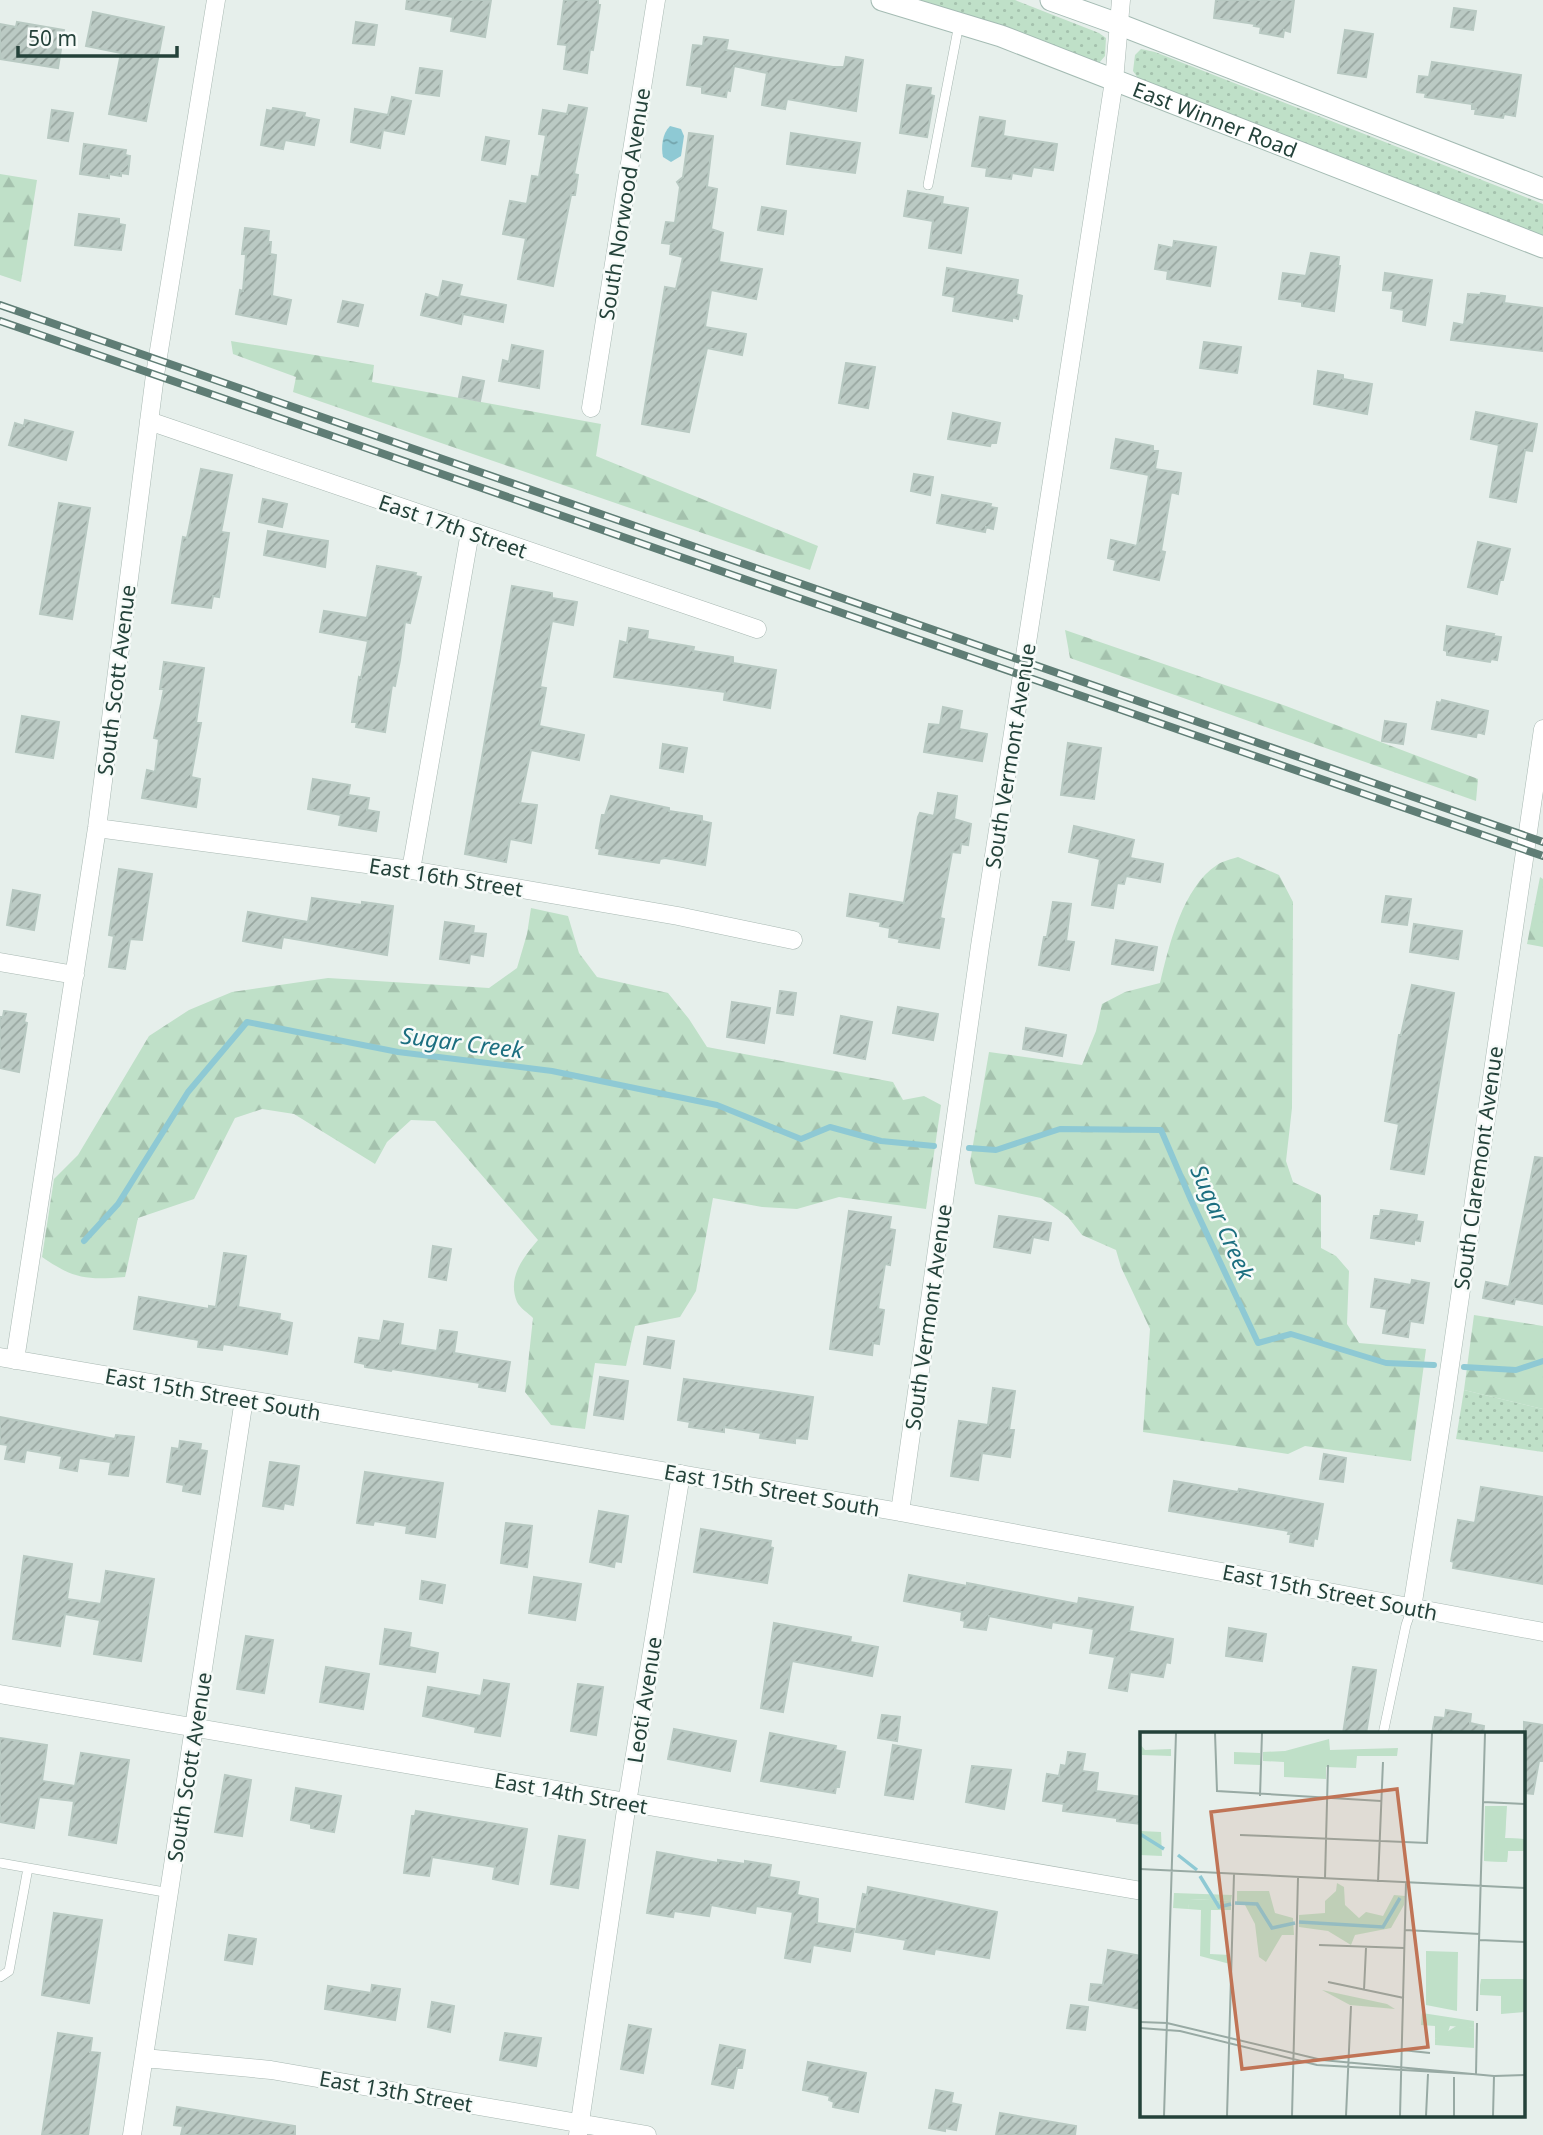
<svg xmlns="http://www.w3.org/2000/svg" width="1543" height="2135" font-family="'Noto Sans',sans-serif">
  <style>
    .green { fill: url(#green-dots) }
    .forest { fill: url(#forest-firs) }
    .water { fill: url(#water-ripples) }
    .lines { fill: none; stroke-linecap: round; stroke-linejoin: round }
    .stream { stroke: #8ec9d4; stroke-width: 6 }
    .building { fill: url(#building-hatch); stroke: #b8c9c2; stroke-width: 2 }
    .lane-casing { stroke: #a8b8b2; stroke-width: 10 }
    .street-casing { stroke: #a8b8b2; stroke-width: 19 }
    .secondary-casing { stroke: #a4bbb3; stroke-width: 23 }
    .lane { stroke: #fff; stroke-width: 9 }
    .street { stroke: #fff; stroke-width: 18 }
    .secondary { stroke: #fff; stroke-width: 21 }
    .rail-casing { stroke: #5f7d75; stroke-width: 8 }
    .rail { stroke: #f7fbf9; stroke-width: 5; stroke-dasharray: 16; stroke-linecap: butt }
    .labels { text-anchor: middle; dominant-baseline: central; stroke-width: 5; stroke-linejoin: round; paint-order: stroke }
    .street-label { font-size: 21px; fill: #24423a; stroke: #f7fbf9 }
    .water-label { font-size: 23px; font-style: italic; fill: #1c6f80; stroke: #f7fbf9 }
    .inset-river { fill: none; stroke: #8ec9d4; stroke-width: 3.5 }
    .inset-road { fill: none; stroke: #98aaa4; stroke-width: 2 }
    .view { fill: #c07456; fill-opacity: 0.15; stroke: #c07456; stroke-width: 3.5 }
    .inset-edge { fill: none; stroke: #24423a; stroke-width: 3.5 }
  </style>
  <defs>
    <pattern id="green-dots" width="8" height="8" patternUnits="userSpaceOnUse" patternTransform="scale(1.75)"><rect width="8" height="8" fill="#bfe0c8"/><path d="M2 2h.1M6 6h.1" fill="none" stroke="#a4c1ad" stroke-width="1.8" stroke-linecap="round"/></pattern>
    <pattern id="forest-firs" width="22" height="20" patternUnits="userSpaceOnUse" patternTransform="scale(1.75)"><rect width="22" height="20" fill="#bfe0c8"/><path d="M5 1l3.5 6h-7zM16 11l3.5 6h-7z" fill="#a4c1ad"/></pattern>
    <pattern id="water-ripples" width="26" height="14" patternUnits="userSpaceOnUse" patternTransform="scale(1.75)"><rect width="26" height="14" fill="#8ec9d4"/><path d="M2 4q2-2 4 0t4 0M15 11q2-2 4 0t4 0" fill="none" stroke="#74a5ad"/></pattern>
    <pattern id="building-hatch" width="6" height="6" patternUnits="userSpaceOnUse" patternTransform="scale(1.75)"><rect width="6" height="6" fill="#bbcac4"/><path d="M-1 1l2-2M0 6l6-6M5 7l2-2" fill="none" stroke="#98a6a0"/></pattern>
  </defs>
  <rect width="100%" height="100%" fill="#e6efeb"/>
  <path class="green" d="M910 0H1015L1099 33 1106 38 1105 56 1099 63Z
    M1141 49 1155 52 1543 204V237L1140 81 1133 71 1135 55Z
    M1464 1390 1543 1409V1452L1456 1439Z"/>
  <path class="forest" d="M0 174 37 180 21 282 0 275Z
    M231 341 374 365 372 382 601 424 596 456 818 546 810 570 293 392 296 377 233 354Z
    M1065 630 1286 706 1478 779 1476 801 1070 658Z
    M1238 857 1279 875 1293 902 1292 1108 1286 1161 1293 1182 1321 1195V1248L1336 1256 1349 1271 1347 1324 1359 1343 1426 1349 1411 1461 1305 1446 1288 1454 1143 1432 1150 1329 1121 1267 1116 1250 1082 1235 1068 1217 1041 1198 975 1184 970 1162 989 1052 1082 1065 1096 1031 1102 1004 1125 992 1160 983C1169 945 1183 887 1217 865 1223 861 1232 859 1238 857Z
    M1540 877 1543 879V947L1527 944Z
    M531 908 568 916 579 953 597 977 668 993 689 1019 707 1047 893 1082 903 1100 924 1096 941 1105 926 1209 839 1197 797 1209 762 1207 713 1198 696 1291 680 1317 635 1326 626 1366 595 1363 585 1429 551 1425 525 1392 533 1318C528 1313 520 1308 517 1302 507 1277 523 1258 538 1240L435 1121 411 1120 387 1142 375 1164 294 1114 262 1109 235 1118 194 1199 138 1218 125 1277C86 1280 74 1279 42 1257L54 1179 78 1155 149 1036 189 1010 232 992 328 978 489 988 517 968 527 934Z
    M1474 1315 1543 1326V1409L1464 1390Z"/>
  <path class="water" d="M670 126 681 129 684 136 681 156 671 162 663 157C661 147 662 134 670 126Z"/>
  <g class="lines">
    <path class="stream" d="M969 1148 996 1150 1060 1129 1161 1130 1191 1200 1258 1343 1291 1334 1386 1363 1434 1365
      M84 1241 118 1204 188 1092 247 1022 398 1052 552 1071 717 1105 801 1139 830 1127 881 1141 934 1146
      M1464 1367 1516 1370 1543 1361"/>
  </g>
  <path class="building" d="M407 0H491L485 37 451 31 453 17 406 9Z
    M564 0H598V5H600L593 50 590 49 587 73 564 69 567 45 558 44Z
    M1216 0H1294L1290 32 1284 30 1283 37 1260 33 1261 27 1254 26 1255 24 1214 18Z
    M1454 8 1476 11 1473 30 1451 27Z
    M93 12 164 27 146 121 109 114 121 53 86 46Z
    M17 22 64 30 58 68 0 59V24L16 27Z
    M356 22 377 25 374 45 353 43Z
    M1345 30 1373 34 1366 77 1338 73Z
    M704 37 728 40 726 50 833 67H844L846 57 863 60 856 111 787 99 785 109 762 105 767 73 734 66 730 91 727 90 726 97 702 93V87L687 85 693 45 703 46Z
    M1432 62 1521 75 1515 116 1504 114 1503 118 1475 114 1476 109H1472V104L1425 97 1426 93 1417 92 1419 76 1429 77Z
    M420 68 442 71 439 96 416 93Z
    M907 85 931 88 930 95 934 96 927 137 900 133Z
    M392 97 411 101 404 134 383 130 380 148 351 142 355 109 388 115Z
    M569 105 587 108 574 174 578 175 575 195H571L553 286 518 279 526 238 503 234 510 201 527 204 532 176 539 177 546 135 539 134 543 110 567 114Z
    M273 108 305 113 304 117 319 120 314 145 285 140 283 149 261 145 267 110 272 111Z
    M52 110 73 113 68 141 48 138Z
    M980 117 1005 121 1003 136 1057 144 1053 170 1033 167 1031 176 1012 173 1011 179 986 176 987 168 972 166Z
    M689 133 713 136 707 187 717 189 711 229 723 233 719 262 762 269 756 299 711 290 705 327 746 334 742 355 707 348 689 432 642 424 665 287 676 289 683 257 670 254 671 244 662 243 666 222 675 223 680 187 677 182 683 177Z
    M791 133 860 143 855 173 787 164Z
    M486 137 509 141 505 164 482 160Z
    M84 144 126 150 125 155 130 156 128 174 121 173V176L109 174V178L80 174Z
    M908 191 943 197 942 204 968 208 961 253 929 248 933 221 904 216Z
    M762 207 786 211 783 234 758 230Z
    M79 214 119 219V224L125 225 121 250 75 245Z
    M245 228 269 231 268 242H271L270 254 276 255 272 296 291 300 286 324 236 314 240 290 243 291 246 254H242Z
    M1174 241 1216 247 1210 286 1167 279 1168 271 1155 269 1159 245 1173 248Z
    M1311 253 1339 257 1338 266H1340L1334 311 1302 306V302L1279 299 1283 273 1306 276Z
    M947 268 1018 280 1016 294 1022 296 1018 319 1012 317V321L953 311 955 297 943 295Z
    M1385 273 1432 280 1425 325 1403 321 1404 310 1391 308 1393 291 1383 290Z
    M443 281 462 285 459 296 506 305 503 322 463 314 461 324 421 315 426 294 439 298Z
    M1481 293 1505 296 1504 303 1543 308V351L1451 340 1454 323 1464 325 1468 294 1480 295Z
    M343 301 363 305 358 326 338 322Z
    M1204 342 1241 347 1237 373 1200 368Z
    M512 345 543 351 539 388 499 381 503 360 509 362Z
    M846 363 875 367 868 408 839 403Z
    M1318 371 1343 375V379L1372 384 1367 414 1314 404Z
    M463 377 484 381 480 401 459 397Z
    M1476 412 1537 424 1532 451 1525 450 1516 502 1490 497 1499 445 1471 439Z
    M953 413 1000 423 996 443H991L990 446 948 439Z
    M25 420 73 432 66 460 9 445 15 423 24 426Z
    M1116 439 1153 446V451H1158L1155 469 1181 473 1178 494 1171 492 1161 551 1165 552 1159 580 1114 570 1116 560 1108 558 1111 540 1137 546 1149 475 1111 468Z
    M201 469 232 475 221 532 229 533 219 597 213 596 211 608 172 603 183 537 187 538Z
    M914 474 933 477 930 495 911 491Z
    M942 495 991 504 990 507 997 508 993 529 986 527 985 532 937 523Z
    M263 499 287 504 282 527 259 522Z
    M59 503 90 508 72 619 40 614Z
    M268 531 328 541 325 567 264 555Z
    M1478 542 1510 549 1503 580H1500L1497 594 1468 587Z
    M377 566 416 573 415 576 421 577 410 623 405 622 400 660 395 686 392 685 385 732 356 727 357 722H352L359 677 361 678 368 641 320 632 324 611 367 618Z
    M512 586 552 593V598L577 602 573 625 552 621 540 687 546 688 539 726 584 735 579 760 531 750 520 803 537 805 531 843 510 839 506 862 465 854Z
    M1447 626 1494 634 1493 636 1501 637 1497 660 1491 659 1490 662 1447 655V651L1444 650Z
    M629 628 648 631 647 639 694 647 693 651 733 657V663L776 670 770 708 724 700 725 692 614 677 620 641 627 643Z
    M164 662 204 668 196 723H201L191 777 200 779 196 807 142 798 147 770 155 772 159 739 154 738 164 689H160Z
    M1442 700 1488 711 1484 734 1477 732 1476 737 1432 729 1437 702 1441 703Z
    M943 707 962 711 959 729 987 734 982 761 924 752 929 724 940 725Z
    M22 716 59 722 53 758 16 752Z
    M1385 721 1406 724 1403 744 1382 741Z
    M1068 743 1101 748 1094 799 1061 795Z
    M663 744 687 748 683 772 660 768Z
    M313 779 350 785 348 795 369 798 367 810 379 812 376 831 339 825 341 815 308 809Z
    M938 793 957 796 954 819 971 824 968 845 961 844 960 853 952 852 940 918 944 919 939 948 899 942 900 939 889 937 890 928 880 926 881 922 847 916 850 894 904 903 918 817 920 813 934 816Z
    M611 796 669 808V811L702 816V821L711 823 705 865 665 858 660 859 659 863 599 854 600 849 596 848 602 815H605Z
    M1074 826 1134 840 1130 858 1163 864 1160 882 1126 876 1124 884 1117 883 1113 908 1092 905 1100 859 1069 852Z
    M119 869 152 874 142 940 130 939 125 969 109 967 114 936 109 935Z
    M13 890 40 895 34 930 7 925Z
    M1386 896 1411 899 1407 925 1382 922Z
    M312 898 362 905V902L393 906 387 955 283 937 281 948 243 941 248 912 308 922Z
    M1053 902 1071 904 1066 941 1074 942 1069 970 1039 965 1044 937H1047Z
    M445 922 474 926 473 933 486 934 483 956 470 954 469 963 440 959Z
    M1414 924 1462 931 1458 959 1410 952Z
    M1116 940 1157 947 1153 970 1112 964Z
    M1412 985 1454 993 1424 1174 1391 1169 1399 1124 1385 1121 1399 1035H1401Z
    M780 991 796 993 793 1015 777 1013Z
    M732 1002 770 1008 764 1043 727 1037Z
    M898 1007 938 1014 933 1040 893 1033Z
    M4 1011 26 1014 24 1022 27 1023 19 1072 0 1068V1017H3Z
    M841 1016 872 1022 865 1059 834 1053Z
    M1026 1028 1066 1035 1062 1056 1023 1049Z
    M1535 1157 1543 1158V1304L1515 1299 1514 1304 1483 1298 1486 1282 1509 1287Z
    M1381 1210 1417 1215 1416 1221 1423 1222 1420 1241 1414 1240V1244L1371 1238 1374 1216H1380Z
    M849 1211 891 1217 889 1229 895 1230 890 1265 885 1264 878 1309 884 1310 879 1344 873 1343 872 1355 830 1349Z
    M999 1216 1051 1223 1048 1240 1033 1237 1030 1253 994 1247Z
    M433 1246 451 1249 446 1280 429 1277Z
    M224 1253 246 1256 238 1307 280 1314 279 1320 292 1323 287 1354 223 1344 222 1350 198 1347 199 1340 134 1329 139 1297 209 1309V1306L216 1307Z
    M1375 1279 1411 1285 1412 1280 1429 1283 1423 1323 1410 1321 1408 1337 1383 1333 1387 1309 1371 1307Z
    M384 1321 403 1324 400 1345 437 1351 440 1330 457 1332 454 1353 510 1362 505 1391 479 1387 480 1383 392 1369 391 1371 365 1367V1364L355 1362 359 1338 380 1341Z
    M648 1337 674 1341 670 1368 644 1364Z
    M600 1377 628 1381 623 1419 594 1415Z
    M684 1379 813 1397 807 1439 795 1438V1443L760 1438 761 1433 724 1427V1432L689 1427 690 1422 678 1420Z
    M993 1388 1015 1391 1009 1430H1014L1010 1457 982 1453 978 1480 951 1476 959 1421 988 1425Z
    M0 1417 115 1439 116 1435 134 1437 128 1476 109 1474 111 1462 79 1458 77 1471 60 1468 62 1456 26 1450 24 1462 5 1459 8 1445 0 1444Z
    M180 1441 201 1444 200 1450 207 1451 200 1494 183 1491 184 1485 167 1482 172 1448 179 1449Z
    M1324 1454 1346 1458 1343 1482 1320 1479Z
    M270 1462 299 1466 293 1505 284 1503 283 1509 263 1506Z
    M365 1472 443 1483 435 1537 406 1533 407 1526 374 1521 373 1525 357 1523Z
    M1174 1481 1238 1492 1239 1489 1323 1504 1317 1539 1314 1538 1313 1546 1290 1542 1291 1534H1288L1289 1531 1169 1511Z
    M1481 1487 1543 1497V1584L1453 1568 1454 1562 1451 1561 1458 1520 1475 1523Z
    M599 1511 628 1516 621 1562 615 1561 614 1567 590 1562Z
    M506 1523 532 1526 527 1567 501 1563Z
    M701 1529 771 1541 770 1547 773 1548 767 1583 694 1572Z
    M24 1556 72 1564 67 1599 101 1604 106 1571 154 1579 141 1661 94 1654 100 1620 65 1614 60 1646 13 1639Z
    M909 1575 967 1586V1583L1078 1604 1079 1598 1133 1607 1129 1631 1173 1639 1170 1663 1166 1662 1163 1677 1130 1672 1127 1691 1109 1688 1115 1657 1090 1653 1094 1629 1052 1622 1051 1628 989 1616 986 1630 964 1627 965 1621 961 1620 962 1612 904 1601Z
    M534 1577 581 1584 575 1620 529 1613Z
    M422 1581 445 1585 442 1603 420 1599Z
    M774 1623 851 1637 850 1642 878 1647 872 1676 792 1661 783 1712 761 1708Z
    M1229 1628 1266 1634 1262 1661 1226 1656Z
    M385 1629 411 1633 409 1647 438 1653 435 1672 380 1664Z
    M246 1636 273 1640 264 1693 237 1689Z
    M326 1667 369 1674 363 1709 320 1702Z
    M1353 1667 1376 1670 1366 1734H1343Z
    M484 1680 509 1684 500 1736 475 1732 476 1727 423 1716 428 1687 481 1696Z
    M578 1684 603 1687 596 1735 571 1731Z
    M1446 1710 1471 1714 1470 1723 1484 1726 1483 1734H1432L1435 1717 1445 1718Z
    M882 1715 900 1717 897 1741 878 1738Z
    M1524 1722 1543 1725V1761H1539L1533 1794 1524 1793Z
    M674 1729 736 1741 730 1771 668 1759Z
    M770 1733 836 1746 835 1750 845 1752 839 1787H836L835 1793 761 1781Z
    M0 1738 47 1745 42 1781 75 1786 81 1753 129 1760 116 1843 69 1835 74 1801 39 1797 34 1828 0 1822Z
    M893 1745 921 1750 913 1799 885 1795Z
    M1068 1752 1085 1754 1082 1771 1098 1773 1096 1791 1142 1797V1824L1117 1821V1818L1063 1811 1064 1804 1043 1801 1047 1774 1059 1776 1061 1765 1066 1766Z
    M972 1766 1011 1770 1004 1809 966 1802Z
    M225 1775 251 1780 242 1836 215 1832Z
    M296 1788 341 1796 334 1832 311 1828V1824L291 1820Z
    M416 1811 527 1829 518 1884 493 1879 495 1867 432 1857 429 1876 404 1873 412 1816H415Z
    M559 1836 585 1840 578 1888 551 1884Z
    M657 1852 718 1863V1860L745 1864V1861L771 1865 769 1877 799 1882 797 1895 818 1899 817 1923 854 1929 850 1951 813 1945 810 1962 785 1958 793 1912 756 1906 755 1913 711 1905 709 1916 674 1911 673 1917 647 1913Z
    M868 1887 997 1912 989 1958 935 1949 934 1954 904 1949 906 1940 856 1932 863 1894 867 1895Z
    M54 1913 102 1920 89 2003 42 1995Z
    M229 1935 256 1939 252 1964 225 1960Z
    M1108 1950 1142 1956V2009L1089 2000 1091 1984 1103 1985Z
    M372 1985 400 1989 395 2020 325 2009 328 1986 371 1993Z
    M432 2002 454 2006 450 2032 428 2027Z
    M1071 2005 1088 2007 1085 2030 1067 2028Z
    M629 2025 651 2029 643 2073 621 2069Z
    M58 2033 92 2038 90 2052 100 2053 88 2135H42Z
    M505 2033 541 2038 536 2066 500 2060Z
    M720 2045 745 2050 742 2068H737L733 2088 712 2084Z
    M808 2062 866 2073 858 2112 833 2107 834 2102 829 2100 830 2096 803 2090Z
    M936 2090 953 2093 951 2103 961 2105 956 2130 945 2128V2131L929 2128Z
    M177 2107 295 2126V2135H181L183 2126 174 2125Z
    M1000 2113 1076 2126 1075 2135H996Z"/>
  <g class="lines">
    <g class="lane-casing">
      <path id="lane" d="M928 185 959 24
        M1383 1734 1406 1625 1412 1608
        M0 1863 170 1893
        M0 1977 9 1971 28 1868"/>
    </g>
    <g class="street-casing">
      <path id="street" d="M591 408 656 0
        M149 421 757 629
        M97 828 411 870 678 916 793 940
        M411 870 470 532
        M0 962 75 975
        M0 1357 900 1512 1543 1632
        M15 1360 97 828 155 375 216 0
        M900 1512 980 946 1114 81 1121 0
        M1412 1608 1444 1406 1543 729
        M0 1694 1142 1891
        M144 2058 271 2070 647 2135
        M132 2135 244 1399
        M578 2135 627 1803 681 1474"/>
    </g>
    <g class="secondary-casing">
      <g id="secondary">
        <path id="s1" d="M882 0 1001 36 1543 247"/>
        <path d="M1051 0 1118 24 1543 189"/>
      </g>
    </g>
    <use href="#lane" class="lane"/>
    <use href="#street" class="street"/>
    <use href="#secondary" class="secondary"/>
    <g class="rail-casing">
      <path id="rail" d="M0 305 1543 842
        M0 321 1543 856"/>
    </g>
    <use href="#rail" class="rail"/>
  </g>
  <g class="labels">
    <g class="street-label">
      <text stroke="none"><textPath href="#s1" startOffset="354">East Winner Road</textPath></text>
      <text transform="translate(624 204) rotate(-81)">South Norwood Avenue</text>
      <text transform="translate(453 526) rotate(19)">East 17th Street</text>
      <text transform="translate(116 680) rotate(-83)">South Scott Avenue</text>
      <text transform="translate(1010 756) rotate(-81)">South Vermont Avenue</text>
      <text transform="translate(446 877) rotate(9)">East 16th Street</text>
      <text transform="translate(1478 1168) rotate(-82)">South Claremont Avenue</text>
      <text transform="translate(928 1317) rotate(-82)">South Vermont Avenue</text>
      <text transform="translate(213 1394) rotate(10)">East 15th Street South</text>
      <text transform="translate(772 1490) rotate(10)">East 15th Street South</text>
      <text transform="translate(1330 1592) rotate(11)">East 15th Street South</text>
      <text transform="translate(644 1700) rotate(-81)">Leoti Avenue</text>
      <text transform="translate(189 1767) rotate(-81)">South Scott Avenue</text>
      <text transform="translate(571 1793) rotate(10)">East 14th Street</text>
      <text transform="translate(396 2091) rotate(10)">East 13th Street</text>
    </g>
    <g class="water-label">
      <text transform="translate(462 1042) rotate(7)">Sugar Creek</text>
      <text transform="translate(1223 1222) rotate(66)">Sugar Creek</text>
    </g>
  </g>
  <g transform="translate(1140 1732)">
    <rect width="385" height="385" fill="#e6efeb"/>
    <path d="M345 74H367L365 106 383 107V119H368L367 130 344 129ZM34 161 92 163 91 169 50 167 48 177 33 176ZM341 247H385V253H340ZM318 293 334 296V316L295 313V307Z" fill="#bfe0c8"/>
    <path d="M189 7 190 18 258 16 257 24H217L216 36 186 35V47L144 45V30L123 29V20L145 19ZM0 12 5 18 31 17V24L2 23 1 99 21 100 22 124 0 123ZM94 20 120 21V33L94 32ZM366 81 365 106 385 107V119H368L367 130 344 129V119L356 117 361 83ZM197 151 204 155 205 173 219 186 226 180 243 184 254 163 265 164 264 173 251 196 215 203 211 213 188 199 159 195V183L185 181V169L196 159ZM97 159H129L135 181 153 186 154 203H142L126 230 119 225 115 192 105 173H97ZM49 167 91 169V178H71L70 222 90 223V232L60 224 61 178 48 177ZM286 219 318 220 317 279 286 273ZM340 253H385V280L361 282V264L340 263ZM182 258 247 272 255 277 210 273ZM282 281 334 289V296L310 294 307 303 295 307V294L281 293Z" fill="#bfe0c8"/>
    <path class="inset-river" d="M0 102 24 117M38 123 57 138M60 144 79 175 91 172M95 171 117 172 132 196 155 191M159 190 243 195 260 166"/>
    <path class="inset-road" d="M75 1 77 59 241 69M120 64 122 1M343 70 385 72M100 103 287 111 292 1M0 137 385 156M185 146 188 33M238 150 243 30M265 198 340 202M340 208 385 210M179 213 264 216M188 250 264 266M224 258 226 216M337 279 345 1M0 290 27 291 182 328 354 344 385 343M0 296 40 299 177 333 332 342M262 318 290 321M336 342 337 291M24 384 36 1M87 384 94 142M152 384 158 146M206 384 211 274M260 384 266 151M286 384 288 342M314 384V345M353 384 354 344"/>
    <path class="view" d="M257 57 288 315 102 337 71 80Z"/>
    <rect width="385" height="385" class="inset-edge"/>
  </g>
  <path d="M18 46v10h159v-10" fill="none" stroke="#24423a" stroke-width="3.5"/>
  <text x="28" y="46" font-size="21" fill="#24423a" stroke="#f7fbf9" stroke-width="5" paint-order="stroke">50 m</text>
</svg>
